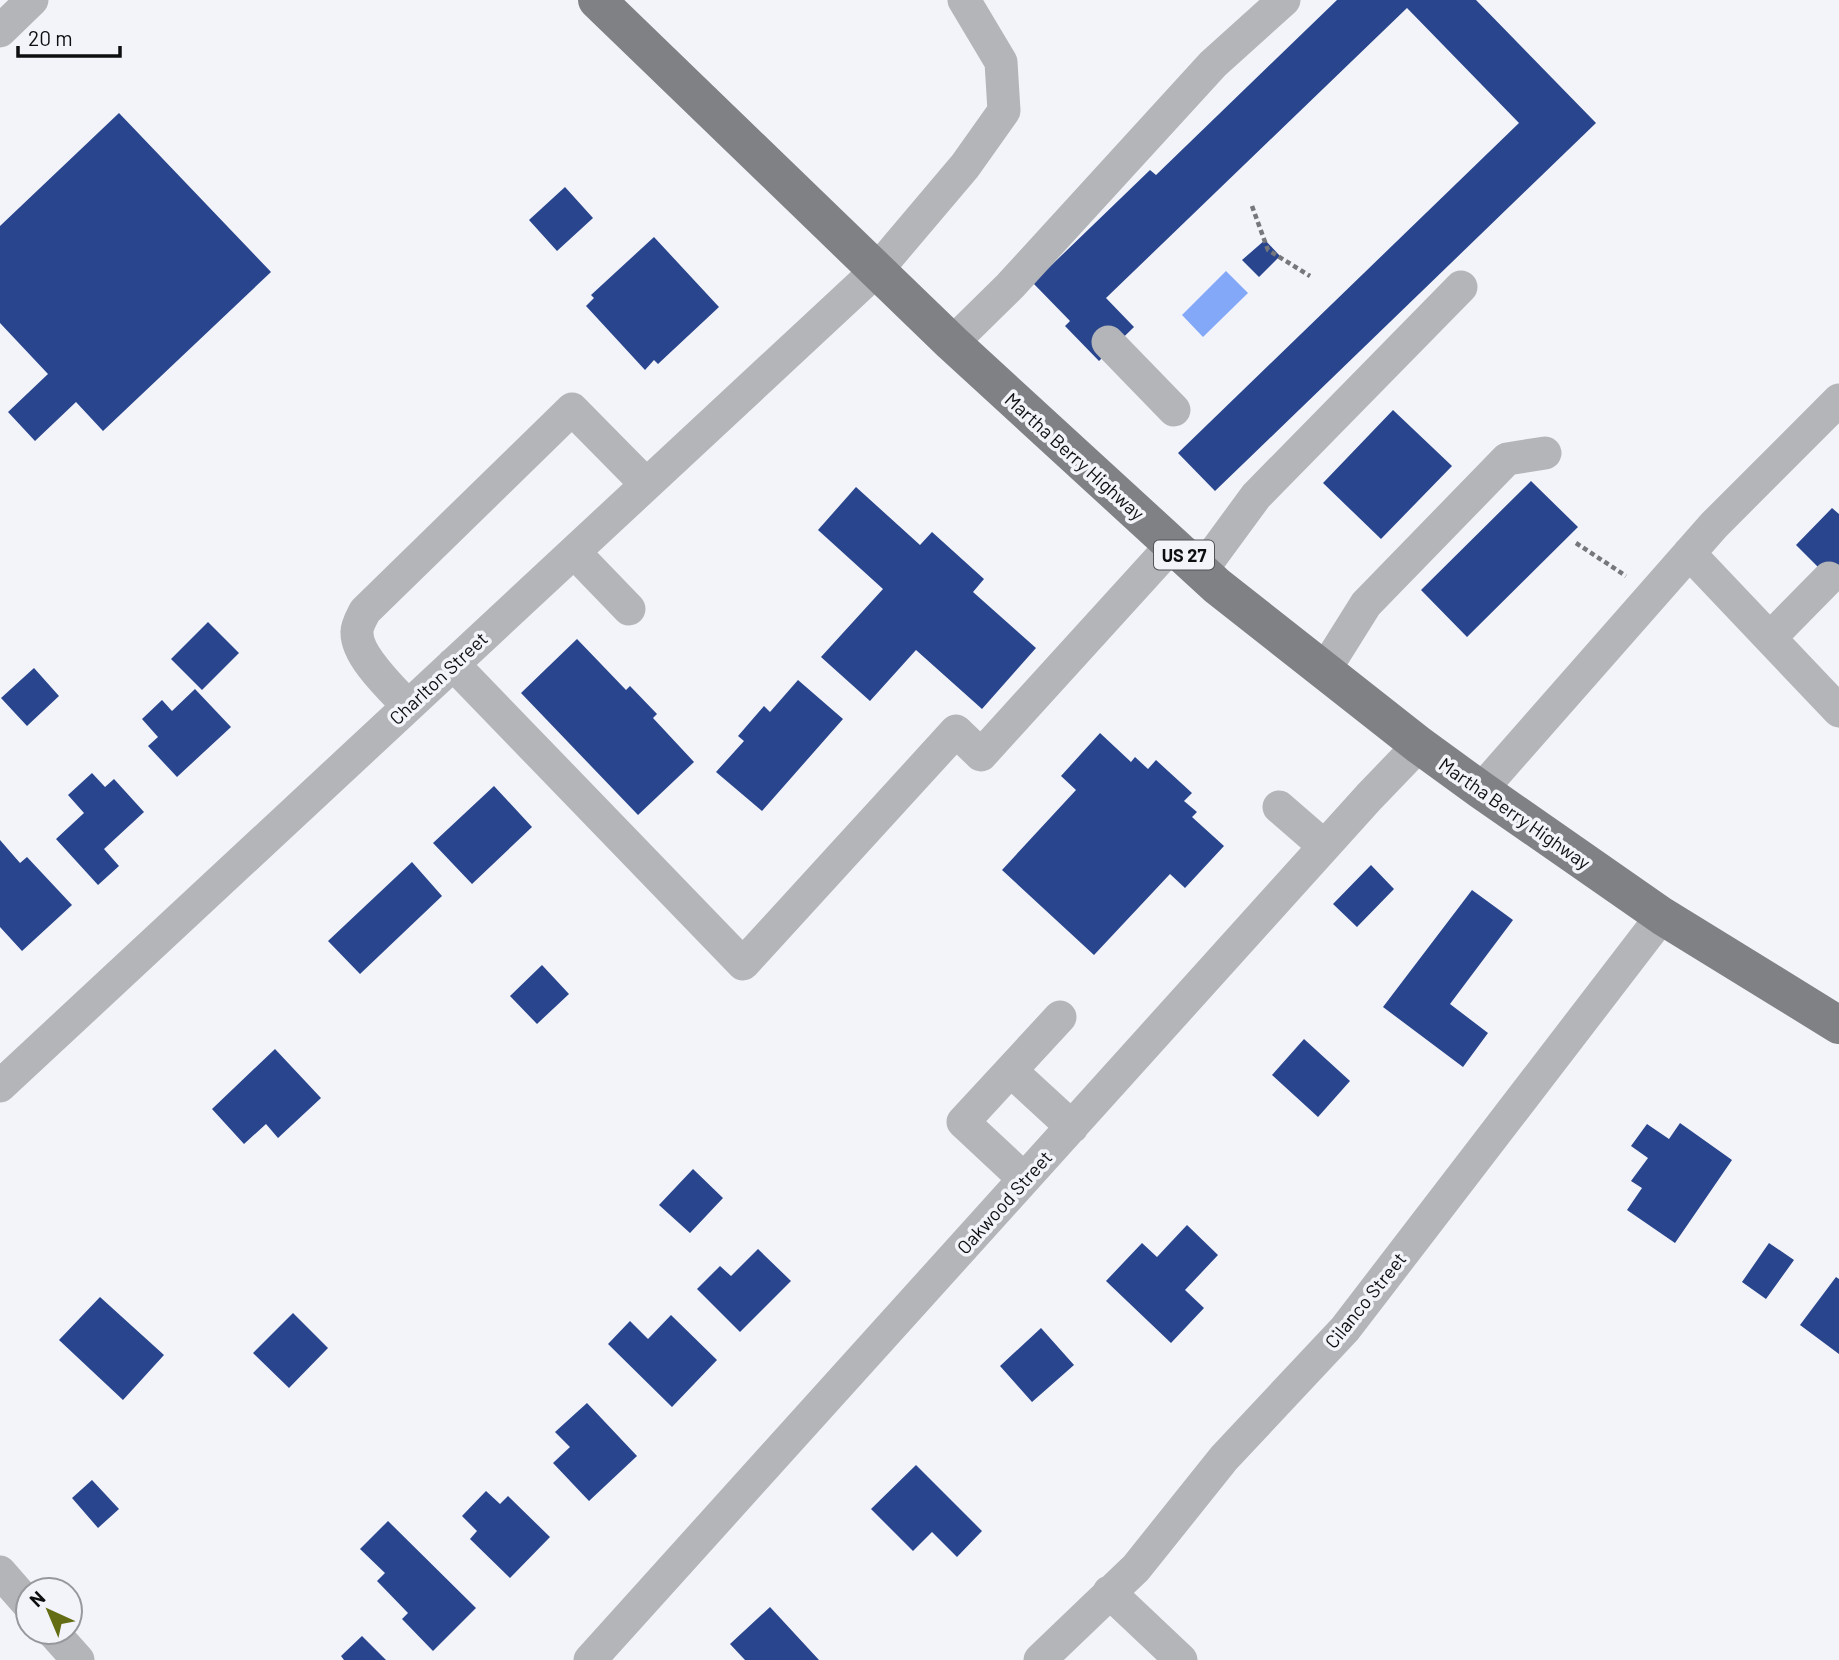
<svg xmlns="http://www.w3.org/2000/svg" width="1839" height="1660" font-family="Barlow,sans-serif">
  <style>
    .water { fill: #84a8f8 }
    .building { fill: #29458d }
    .lines { fill: none; stroke-linecap: round; stroke-linejoin: round }
    .path { stroke: #76777b; stroke-width: 4.5; stroke-dasharray: 5 3.5; stroke-linecap: butt }
    .minor { stroke: #b4b5b8; stroke-width: 33 }
    .major { stroke: #7f8185; stroke-width: 38 }
    .labels { text-anchor: middle; dominant-baseline: central; stroke-width: 7; stroke-linejoin: round; paint-order: stroke }
    .shield { fill: #f2f4fa; stroke: #525356; stroke-width: 2 }
    .shield-label { font-size: 18px; font-weight: bold; fill: #0d0e0f }
    .street-label { font-size: 19px; fill: #0d0e0f; stroke: #f2f4fa }
  </style>
  <rect width="100%" height="100%" fill="#f2f4fa"/>
  <path class="water" d="M1226 271 1248 293 1203 337 1182 315Z"/>
  <path class="building" d="M1337 0H1476L1596 123 1215 491 1178 453 1519 123 1407 8 1106 298 1134 327 1099 361 1065 326 1070 321 1033 283 1150 170 1156 175Z
    M119 113 271 272 103 431 76 402 35 441 8 412 48 374 0 323V226Z
    M565 187 593 218 557 251 529 220Z
    M654 237 719 307 658 364 654 360 645 370 586 306 594 298 591 295Z
    M1265 240 1280 256 1259 277 1242 260Z
    M1393 410 1452 466 1381 539 1323 483Z
    M1531 481 1578 527 1467 637 1421 590Z
    M856 487 920 545 932 532 984 579 973 592 1036 648 982 709 916 650 870 701 821 657 883 589 818 530Z
    M1832 508 1839 514V588L1796 545Z
    M208 622 239 653 202 690 171 659Z
    M577 639 626 690 630 686 657 714 653 718 694 762 638 815 521 693Z
    M34 668 59 696 27 726 1 698Z
    M798 680 843 719 762 811 716 772 744 741 738 736 764 706 770 712Z
    M195 689 231 727 177 777 148 746 158 737 142 719 162 700 172 711Z
    M1100 733 1131 762 1135 757 1148 769 1156 760 1192 793 1184 801 1197 812 1192 817 1224 846 1185 888 1170 874 1094 955 1002 870 1076 790 1061 776Z
    M92 773 105 787 114 779 144 812 104 849 119 866 98 885 56 839 84 813 68 795Z
    M494 786 532 827 472 884 433 843Z
    M0 840 20 863 27 857 72 905 22 951 0 927Z
    M412 862 442 896 360 974 328 941Z
    M1371 865 1394 889 1357 927 1333 904Z
    M1472 890 1513 920 1450 1004 1488 1033 1463 1067 1383 1007Z
    M542 965 569 994 537 1024 510 996Z
    M1304 1039 1350 1081 1318 1117 1272 1075Z
    M275 1049 321 1098 278 1138 266 1124 244 1144 212 1109Z
    M1680 1123 1732 1160 1675 1243 1627 1210 1642 1188 1631 1181 1648 1158 1631 1146 1647 1124 1669 1139Z
    M693 1169 723 1198 690 1233 659 1205Z
    M1187 1225 1218 1255 1185 1290 1204 1308 1171 1343 1106 1281 1142 1243 1157 1257Z
    M1769 1243 1794 1260 1766 1299 1742 1282Z
    M758 1249 791 1281 740 1332 697 1289 720 1266 731 1276Z
    M1836 1277 1839 1279V1354L1800 1325Z
    M100 1297 164 1355 123 1400 59 1340Z
    M293 1313 328 1348 289 1388 253 1353Z
    M671 1315 717 1360 672 1407 608 1344 630 1321 648 1339Z
    M1041 1328 1074 1365 1032 1402 1000 1366Z
    M587 1403 637 1456 589 1501 553 1463 570 1447 555 1432Z
    M916 1465 982 1531 957 1557 932 1532 913 1551 871 1509Z
    M92 1480 119 1509 98 1528 72 1498Z
    M486 1491 500 1504 508 1496 550 1537 510 1578 470 1539 477 1531 462 1516Z
    M388 1521 476 1608 433 1651 402 1619 408 1613 377 1581 385 1573 360 1549Z
    M770 1607 819 1660H745L730 1644Z
    M362 1636 386 1660H344L341 1656Z"/>
  <g class="lines">
    <path class="path" d="M1252 206 1268 250 1310 276
      M1576 543 1626 576"/>
    <path class="minor" d="M0 31 32 0
      M1108 342 1174 410
      M952 343 1010 286 1213 64 1284 0
      M574 552 629 609
      M1689 553 1839 711
      M1201 571 1256 496 1461 287
      M1770 638 1829 578
      M453 664 743 964 956 731 981 755 1172 545
      M1324 671 1366 604 1507 459 1545 453
      M408 706C392 689 356 656 357 632 357 625 362 617 365 611L572 409 646 484
      M1481 790 1714 525 1839 400
      M1279 807 1324 846
      M1011 1071 1072 1127
      M0 1086 877 270 965 166 1004 111 1001 62 964 0
      M1024 1179 963 1122 1060 1017
      M0 1572 28 1604
      M1109 1592 1181 1660
      M53 1632 78 1660
      M590 1660 1369 797 1419 745
      M1040 1660 1136 1568 1224 1458 1345 1329 1662 916"/>
    <path class="major" d="M597 0 952 343 1217 586 1419 745 1481 790 1662 916 1839 1025"/>
  </g>
  <g class="labels">
    <rect class="shield" x="1154" y="540.5" width="60" height="29" rx="5"/>
    <g class="shield-label">
      <text x="1184" y="555">US 27</text>
    </g>
    <g class="street-label">
      <text transform="translate(1075 456) rotate(42)">Martha Berry Highway</text>
      <text transform="translate(438 678) rotate(-43)">Charlton Street</text>
      <text transform="translate(1515 813) rotate(35)">Martha Berry Highway</text>
      <text transform="translate(1004 1202) rotate(-48)">Oakwood Street</text>
      <text transform="translate(1365 1300) rotate(-51)">Cilanco Street</text>
    </g>
  </g>
  <g transform="translate(49 1611) rotate(316)"><circle r="33" fill="#f2f4fa" stroke="#96989c" stroke-width="2"/>
  <path d="M0-5L12 26L0 18L-12 26Z" fill="#646d13"/>
  <text y="-10" font-size="19" font-weight="bold" text-anchor="middle" fill="#0d0e0f">N</text>
  </g>
  <path d="M18 46v10h102v-10" fill="none" stroke="#0d0e0f" stroke-width="3.5"/>
  <text x="28" y="46" font-size="21" fill="#0d0e0f" stroke="#f2f4fa" stroke-width="5" paint-order="stroke">20 m</text>
</svg>
